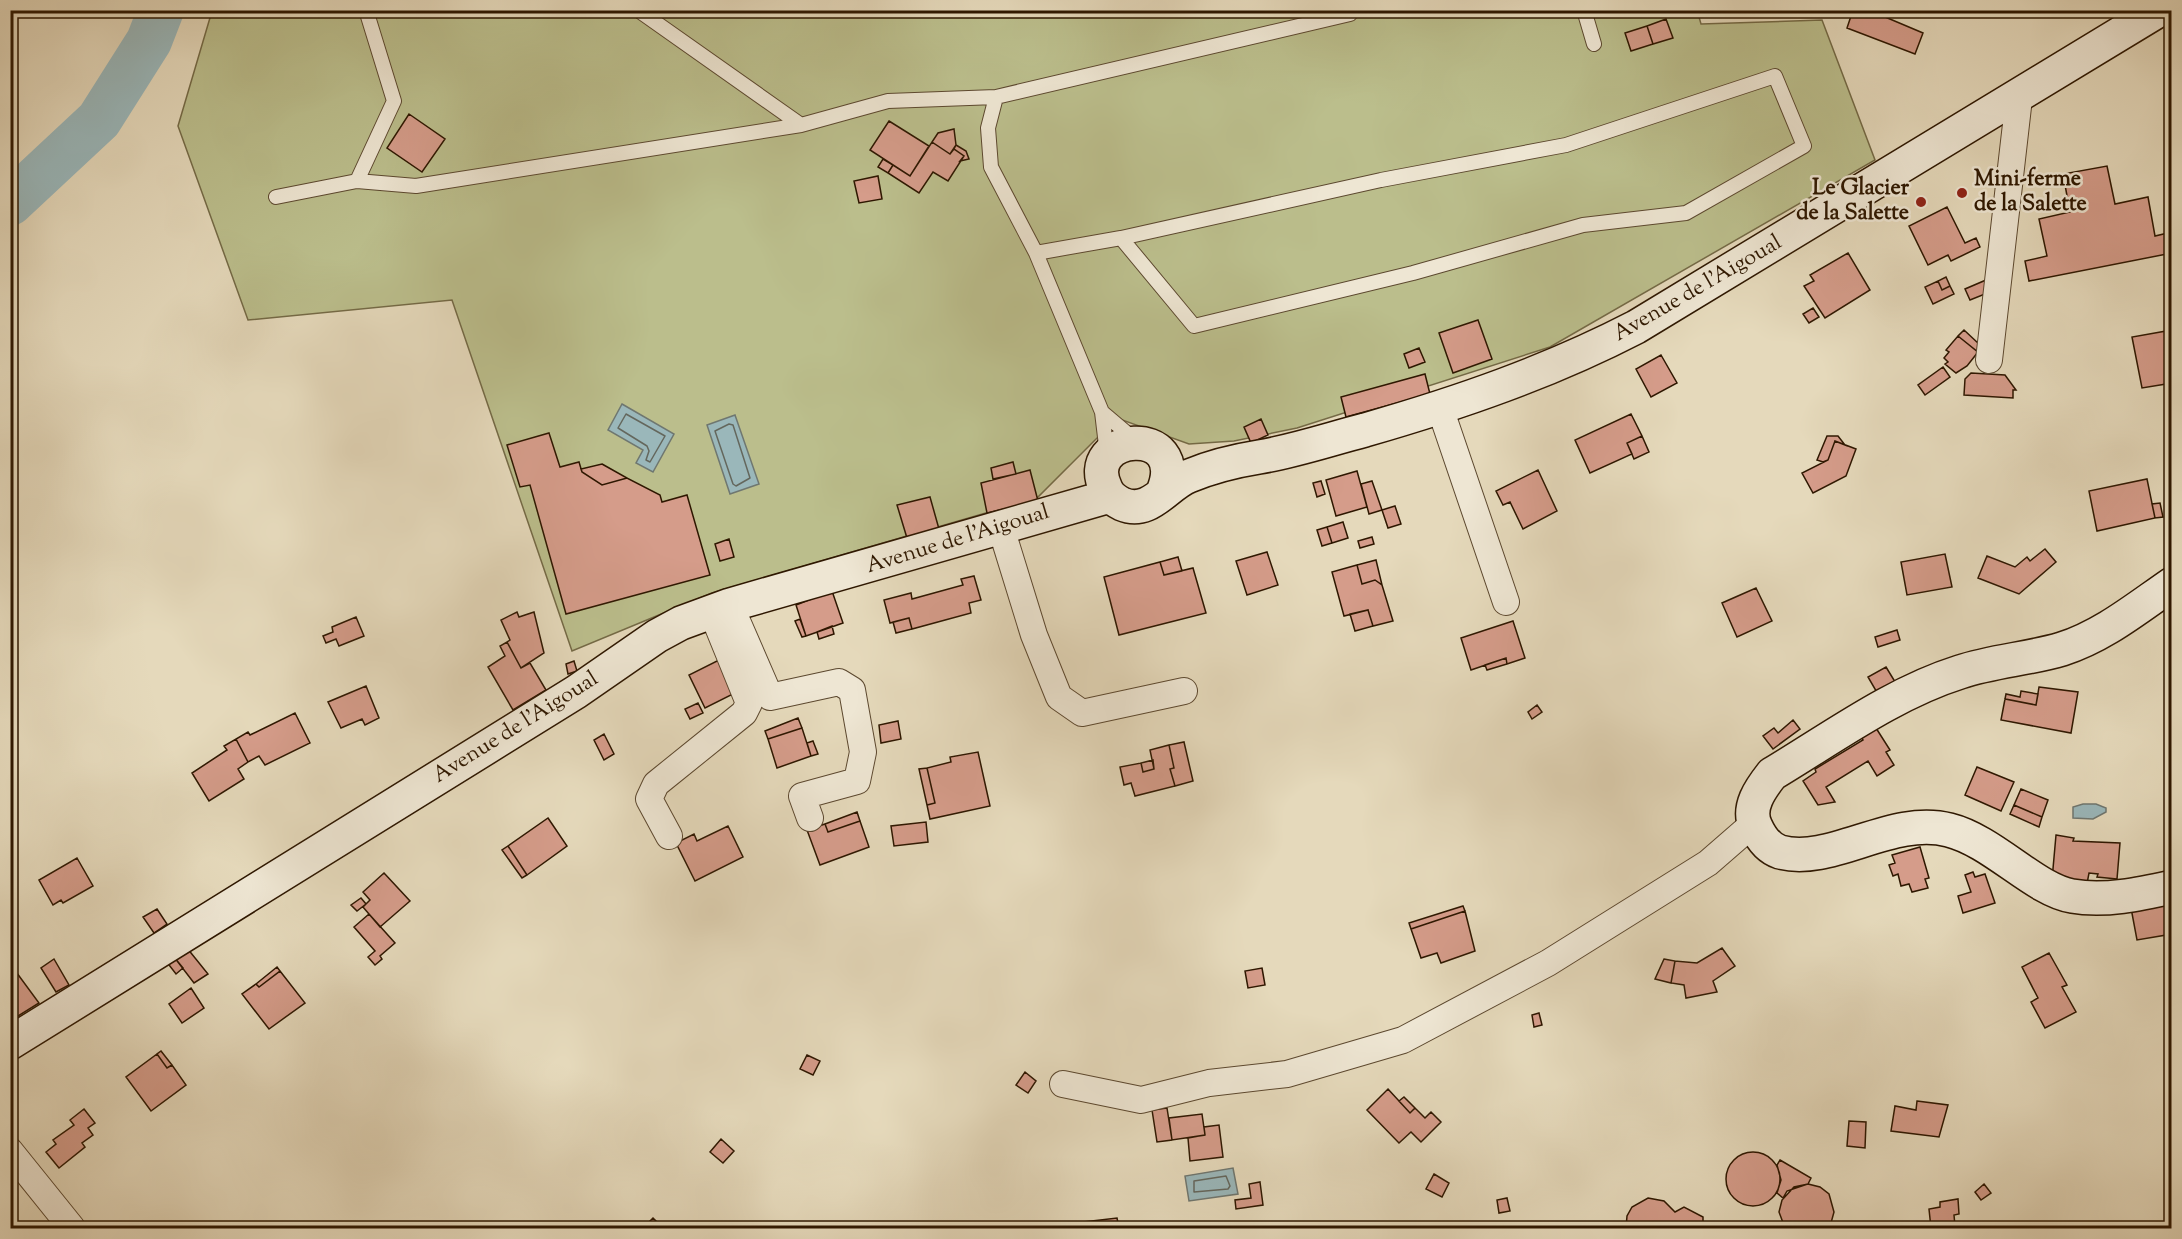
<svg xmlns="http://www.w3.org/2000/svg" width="2182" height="1239" font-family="'Sorts Mill Goudy',serif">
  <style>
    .park { fill: #bbbe8c; stroke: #746a46; stroke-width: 1.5 }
    .water { fill: #9ab7ba; stroke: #6f7770; stroke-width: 1.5 }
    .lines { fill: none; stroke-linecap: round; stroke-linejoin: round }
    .shore { stroke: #64675d; stroke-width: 1.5 }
    .river { stroke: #9ab7ba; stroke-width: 46 }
    .building { fill: #d59c8a; stroke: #2e1700; stroke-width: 1.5 }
    .lane-casing { stroke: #5c482f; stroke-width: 16 }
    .street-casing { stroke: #5c482f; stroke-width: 28 }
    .secondary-casing { stroke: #2e1700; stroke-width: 36 }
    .lane { stroke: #eee6d3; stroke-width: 14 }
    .street { stroke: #eee6d3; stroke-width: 26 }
    .secondary { stroke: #eee6d3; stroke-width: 33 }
    .poi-dot { fill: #8f2418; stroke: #eee6d3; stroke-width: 2 }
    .labels { text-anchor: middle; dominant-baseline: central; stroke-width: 5; stroke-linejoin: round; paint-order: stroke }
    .poi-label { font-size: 22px; font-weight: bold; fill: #2e1700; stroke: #eee6d3; text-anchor: start }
    .street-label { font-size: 22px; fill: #2e1700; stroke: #eee6d3 }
  </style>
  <rect width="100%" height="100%" fill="#e5d9bb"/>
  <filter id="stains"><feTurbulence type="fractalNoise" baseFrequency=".00333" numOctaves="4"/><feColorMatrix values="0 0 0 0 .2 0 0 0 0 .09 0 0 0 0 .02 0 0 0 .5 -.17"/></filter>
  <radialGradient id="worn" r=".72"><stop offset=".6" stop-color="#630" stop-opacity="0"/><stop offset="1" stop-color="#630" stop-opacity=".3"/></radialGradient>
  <path class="park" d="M1697 10 1701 24 1822 20 1875 160 1550 347 1297 428 1234 441 1189 444 1117 418 1037 498 712 593 572 651 452 300 248 320 178 126 212 11Z"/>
  <path class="water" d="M622 404 674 434 653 472 636 463 643 450 608 430Z
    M735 415 759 484 730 494 707 425Z
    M2083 804H2096L2106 808V812L2093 819 2073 818V807Z
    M1233 1168 1238 1194 1189 1201 1185 1176Z"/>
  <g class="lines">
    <path class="shore" d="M626 414 665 436 650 462 646 460 649 451 647 446 618 428Z
      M729 424 733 425 750 478 736 486 733 484 715 431Z
      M1226 1176 1230 1186 1228 1189 1194 1192V1181Z"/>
    <path class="river" d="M10 203 99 120 149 41 161 10"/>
  </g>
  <path class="building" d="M1853 10 1871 11 1923 33 1915 54 1847 28Z
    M1666 19 1673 38 1653 44 1647 26Z
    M1647 26 1653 44 1631 51 1625 33Z
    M409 114 445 139 422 172 387 148Z
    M889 121 929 146 910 176 870 150Z
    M954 129 956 145 950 154 932 142 938 133Z
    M932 142 950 154 954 149 964 156 948 181 933 172 919 193 888 173 893 165 910 176Z
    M956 145 966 151 969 159 960 161 964 156 954 149Z
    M883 159 893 165 888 173 878 167Z
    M2107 166 2115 204 2148 197 2155 236 2172 232V253L2029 281 2025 261 2047 256 2039 219 2070 212 2063 174Z
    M878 176 882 199 859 203 854 181Z
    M1947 207 1965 243 1976 238 1980 247 1951 261 1948 255 1928 265 1909 226Z
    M1848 253 1870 290 1825 318 1804 286 1814 281 1810 275Z
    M1946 277 1950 286 1942 290 1938 281Z
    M1986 280 1985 294 1970 300 1965 289Z
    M1938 281 1942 290 1950 286 1954 294 1933 304 1925 287Z
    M1813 308 1819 317 1809 323 1803 314Z
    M1478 320 1492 359 1453 373 1439 333Z
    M1964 330 1979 344 1978 352 1958 336Z
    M2172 330V383L2142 388 2132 337Z
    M1958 336 1978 352 1967 366 1956 373 1945 364 1948 362 1944 358 1949 352 1946 350Z
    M1419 348 1425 362 1409 368 1404 354Z
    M1661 355 1677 383 1651 397 1636 369Z
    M1943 367 1950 377 1925 395 1918 385Z
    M1971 373 2005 375 2016 390H2013V398L1964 395 1965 379Z
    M1425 374 1430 394 1346 417 1341 397Z
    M1631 414 1642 436 1627 443 1632 454 1590 473 1575 440Z
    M1261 419 1268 435 1251 443 1244 427Z
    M549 433 560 467 579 462 582 472 602 485 627 478 660 495 662 502 687 495 710 575 566 614 530 485 520 487 507 445Z
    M1642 436 1649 452 1634 459 1627 443Z
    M1827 436H1838L1845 445 1835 441 1828 460 1823 462 1817 460Z
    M1835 441 1856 449 1846 476 1813 493 1802 473 1828 460Z
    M1013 462 1016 474 993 479 991 468Z
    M602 464 627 478 602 485 582 472 581 469Z
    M1030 470 1038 501 987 513 981 483Z
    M1538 470 1557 511 1523 529 1510 502 1503 505 1496 491Z
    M1357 471 1367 507 1336 516 1326 480Z
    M2147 479 2155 518 2097 531 2089 491Z
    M1321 481 1325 494 1317 497 1313 483Z
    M1372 481 1382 510 1369 514 1361 484Z
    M930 497 939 529 907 538 897 505Z
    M2160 503 2163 517 2155 518 2152 504Z
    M1395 506 1401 524 1388 528 1382 510Z
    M1343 522 1348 538 1332 543 1327 527Z
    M1327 527 1332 543 1322 546 1317 530Z
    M1372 537 1374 544 1360 548 1358 541Z
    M729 539 734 557 720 561 715 544Z
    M2045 549 2056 562 2019 594 1978 578 1987 556 2015 567 2027 557 2030 561Z
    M1267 552 1278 585 1247 595 1236 561Z
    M1945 554 1952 587 1907 595 1901 562Z
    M1178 557 1182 571 1164 575 1160 562Z
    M1376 560 1382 585 1375 580 1362 584 1357 565Z
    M1160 562 1164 575 1193 568 1206 613 1119 635 1104 577Z
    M1357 565 1362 584 1375 580 1382 585 1393 621 1373 626 1368 610 1344 616 1332 572Z
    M974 576 981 600 969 603 971 613 912 629 909 618 890 623 884 600 911 593 912 599 963 585 961 579Z
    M1756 588 1772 621 1737 637 1722 603Z
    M832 591 843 623 806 636 796 605Z
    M1368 610 1373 626 1355 631 1350 614Z
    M517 612 519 617 534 612 544 653 521 668 507 642 510 640 501 620Z
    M356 617 364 636 339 646 336 639 326 643 323 636 333 632 332 627Z
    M909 618 912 629 896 633 893 622Z
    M800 619 806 636 802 637 795 621Z
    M1513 621 1525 658 1507 664 1506 658 1471 670 1461 638Z
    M832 626 834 634 819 639 817 632Z
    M1897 630 1900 640 1878 647 1875 637Z
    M507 642 521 668 530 663 546 690 513 710 488 667 505 656 500 646Z
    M1506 658 1507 664 1487 670 1485 665Z
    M721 659 737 692 705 708 689 675Z
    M574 661 577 671 568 674 566 664Z
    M1886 667 1897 685 1879 696 1868 677Z
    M366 686 379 718 365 725 362 719 341 728 328 702Z
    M2039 687 2078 692 2071 733 2001 720 2005 699 2036 705Z
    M2021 691 2038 694 2036 705 2005 699 2006 694 2020 697Z
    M698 703 703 713 690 719 685 709Z
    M1537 705 1542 712 1532 719 1528 712Z
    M295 713 310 743 265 765 259 756 248 762 236 739 248 732 250 735Z
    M798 718 802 728 768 739 765 731Z
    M1793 720 1800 729 1773 749 1763 736 1774 728 1778 733Z
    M898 721 901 739 881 743 879 725Z
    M802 728 811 756 777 768 768 739Z
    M1876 728 1890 750 1886 752 1894 765 1877 776 1868 761 1826 787 1835 802 1818 805 1803 781 1816 772 1815 769 1863 740 1861 736Z
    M604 734 614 754 604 760 594 740Z
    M236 739 248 762 238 769 244 779 209 801 192 773 227 750 224 746Z
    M813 741 818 754 811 756 807 743Z
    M1184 742 1193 781 1175 786 1170 769 1174 768 1169 745Z
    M1169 745 1174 768 1170 769 1175 786 1135 796 1131 783 1124 785 1120 767 1141 763 1143 772 1154 769 1150 750Z
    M978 752 990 806 930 819 927 805 935 803 927 768 951 762 950 757Z
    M1153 760 1154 769 1143 772 1141 763Z
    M1977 767 2014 782 2001 811 1965 795Z
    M927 768 935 803 927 805 919 769Z
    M2021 789 2048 800 2042 817 2014 805Z
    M2014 805 2042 817 2039 827 2010 814Z
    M857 812 860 821 828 832 825 824Z
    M548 818 567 846 527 875 508 846Z
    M860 821 869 847 820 865 807 830 825 824 828 832Z
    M926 822 928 842 894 846 891 826Z
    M728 826 743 857 695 881 676 843 694 834 697 841Z
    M2056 835 2074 838 2073 841 2120 843 2117 879 2097 877 2098 874 2089 873 2086 889 2052 880Z
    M508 846 527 875 522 878 502 850Z
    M1920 847 1929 878 1925 879 1928 888 1912 892 1909 884 1901 886 1898 874 1893 876 1889 865 1895 863 1892 855Z
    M77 858 93 886 63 903 61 900 53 905 39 880Z
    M1973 872 1975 877 1985 874 1995 903 1963 913 1958 896 1971 892 1965 875Z
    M384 873 410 901 380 927 363 907 370 900 363 892Z
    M361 898 366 904 357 911 351 905Z
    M2172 900V934L2137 940 2131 908Z
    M1463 906 1465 911 1411 929 1409 923Z
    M157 909 167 924 154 933 143 917Z
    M1465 911 1475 951 1441 963 1437 953 1421 958 1411 929Z
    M369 914 395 943 380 956 382 959 375 965 368 957 375 951 354 927Z
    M187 948 208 974 194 983 174 957Z
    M1722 948 1735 966 1713 981 1717 992 1686 998 1684 985 1671 983 1675 961 1697 963Z
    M2049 953 2067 985 2062 987 2076 1012 2045 1028 2031 1002 2038 998 2022 967Z
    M174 957 183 968 176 974 166 961Z
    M54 959 69 985 56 992 41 968Z
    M1664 959 1675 961 1671 983 1655 979Z
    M11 965 39 1003 10 1021V966Z
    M277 967 280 971 259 987 256 984Z
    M1262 968 1265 985 1248 988 1245 971Z
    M280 971 305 1003 269 1029 242 994 256 984 259 987Z
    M191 988 204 1008 182 1023 169 1004Z
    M1539 1013 1542 1025 1534 1027 1532 1015Z
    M161 1051 172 1065 167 1068 157 1054Z
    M157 1054 167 1068 172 1065 186 1085 151 1111 126 1077Z
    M807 1055 820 1061 813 1075 800 1069Z
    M1025 1072 1036 1081 1028 1093 1016 1085Z
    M1388 1089 1410 1113 1415 1108 1425 1118 1431 1112 1441 1122 1421 1142 1411 1132 1399 1143 1367 1110Z
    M1404 1097 1415 1108 1410 1113 1399 1101Z
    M1917 1101 1948 1105 1939 1137 1891 1131 1895 1106 1916 1110Z
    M1167 1108 1172 1140 1157 1142 1152 1110Z
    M84 1109 95 1123 88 1128 93 1135 82 1143 85 1147 59 1168 46 1152 56 1144 53 1140 74 1125 70 1120Z
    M1202 1114 1205 1135 1172 1140 1169 1118Z
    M1849 1121 1866 1122 1865 1148 1847 1146Z
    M1219 1125 1223 1157 1190 1161 1188 1138 1205 1135 1204 1127Z
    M721 1139 734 1151 723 1163 710 1152Z
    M1726 1179a27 27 0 1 1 54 0a27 27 0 1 1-54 0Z
    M1780 1160 1811 1178 1808 1184 1787 1191 1783 1198 1777 1193 1781 1180 1777 1165Z
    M1434 1174 1449 1183 1442 1197 1426 1189Z
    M1260 1182 1263 1205 1236 1209 1235 1200 1251 1198 1249 1184Z
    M1808 1184 1820 1187 1829 1194 1834 1212 1831 1223 1827 1228H1785L1779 1212 1782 1200 1794 1187Z
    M1984 1184 1991 1193 1981 1200 1975 1192Z
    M1507 1198 1510 1211 1499 1213 1497 1200Z
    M1648 1198 1664 1201 1675 1212 1684 1207 1703 1217V1228H1626L1627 1216 1632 1207Z
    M1958 1199 1959 1214 1954 1215 1955 1226 1961 1225V1228H1931L1929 1209 1940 1207V1202Z
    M653 1218 663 1228H643Z
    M1117 1218 1119 1228H1076L1075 1223Z"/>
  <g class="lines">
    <g class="lane-casing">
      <path id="lane" d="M366 10 394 101 357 181 416 186 801 125 888 101 996 97
        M638 10 801 125
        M1584 10 1594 44
        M276 197 357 181
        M1036 253 1121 238 1381 180 1566 145 1775 76 1804 146 1686 213 1583 225 1413 273 1194 326 1121 238
        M1102 412 1135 440
        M1107 454 1102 412 1036 253 991 167 988 128 996 97 1350 14 1353 10"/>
    </g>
    <g class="street-casing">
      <path id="street" d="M1989 360 2019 98
        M1440 408 1506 602
        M1001 528 1034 635 1059 697 1082 713 1184 691
        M730 605 770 697 839 682 852 690 863 752 857 781 802 796 810 818
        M669 836 649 799 656 784 744 713 749 703 712 612
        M1063 1084 1141 1100 1209 1083 1287 1074 1403 1040 1548 963 1708 863 1754 823
        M10 1151 72 1228"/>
    </g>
    <g class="secondary-casing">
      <path id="secondary" d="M1163 492C1191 422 1078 433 1106 489 1109 496 1116 501 1122 504 1150 516 1166 485 1189 476 1213 466 1234 461 1259 457 1295 451 1330 439 1365 430 1459 403 1549 372 1636 327L2159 10
        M2172 584C2137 608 2103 636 2062 649 2029 659 1993 661 1960 672 1893 693 1832 738 1772 774 1761 788 1746 808 1756 827 1761 838 1768 848 1780 852 1831 866 1892 815 1949 830 1993 841 2035 890 2072 896 2104 902 2141 894 2172 887
        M10 1043 576 692 657 636 681 623 730 605 1110 496"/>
    </g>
    <use href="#lane" class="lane"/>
    <use href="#street" class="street"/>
    <use href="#secondary" class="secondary"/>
  </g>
  <g class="poi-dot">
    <circle cx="1962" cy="193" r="6"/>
    <circle cx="1921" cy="202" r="6"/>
  </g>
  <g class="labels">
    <g class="poi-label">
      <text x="1974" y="180">Mini-ferme<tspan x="1974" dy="25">de la Salette</tspan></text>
      <text x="1909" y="189" text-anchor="end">Le Glacier<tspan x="1909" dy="25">de la Salette</tspan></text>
    </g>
    <g class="street-label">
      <text transform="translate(1698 289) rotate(-30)">Avenue de l'Aigoual</text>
      <text transform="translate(958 540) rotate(-17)">Avenue de l'Aigoual</text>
      <text transform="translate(516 728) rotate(-32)">Avenue de l'Aigoual</text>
    </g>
  </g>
  <rect width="2182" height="1239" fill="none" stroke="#e5d9bb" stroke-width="36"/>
  <rect x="12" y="12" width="2158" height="1215" fill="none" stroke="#2e1700" stroke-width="3"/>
  <rect x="18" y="18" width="2146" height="1203" fill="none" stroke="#2e1700" stroke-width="1.5"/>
  <rect width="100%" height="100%" filter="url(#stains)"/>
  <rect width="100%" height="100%" fill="url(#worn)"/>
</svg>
